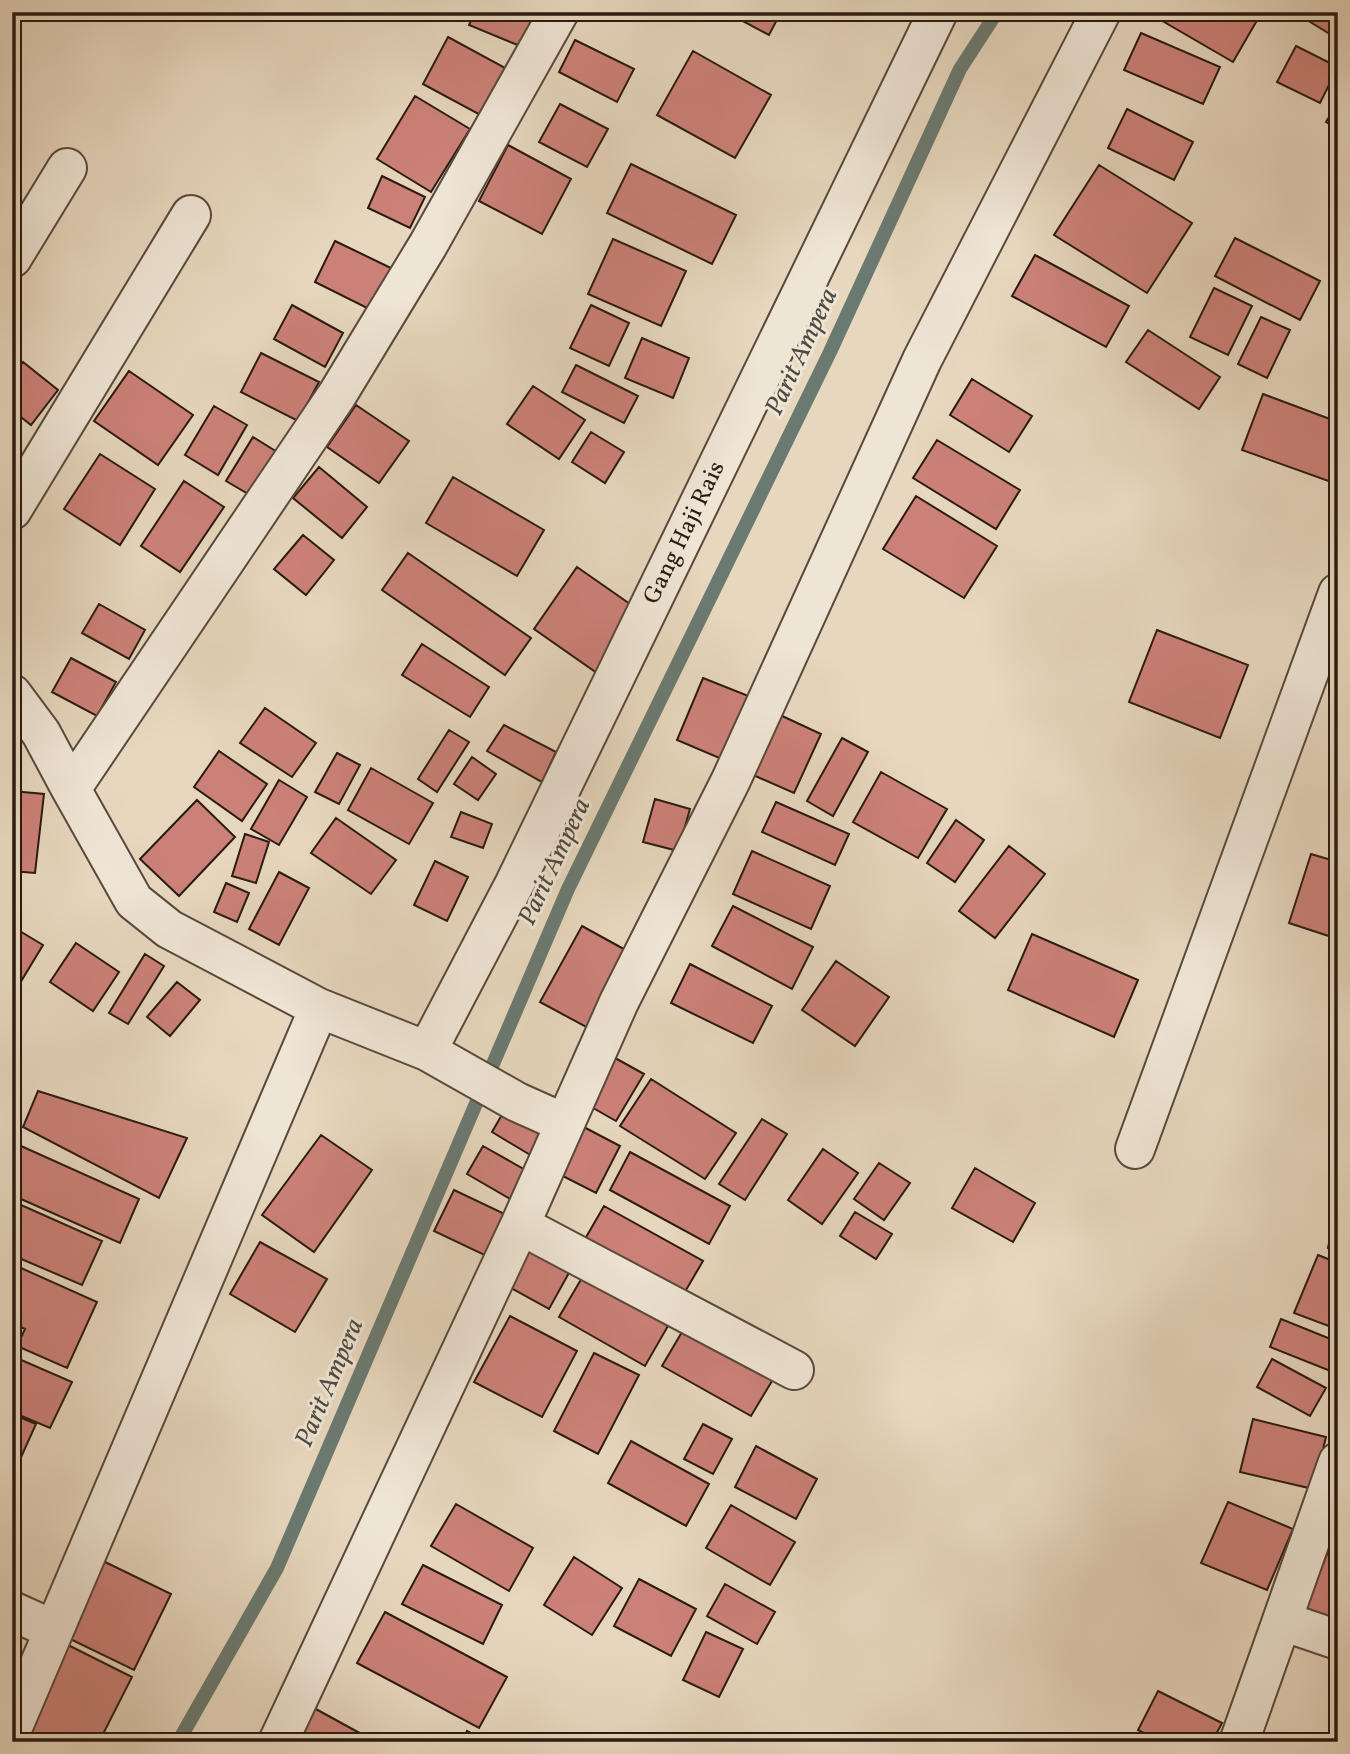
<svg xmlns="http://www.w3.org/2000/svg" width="1350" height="1754" font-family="Vollkorn,serif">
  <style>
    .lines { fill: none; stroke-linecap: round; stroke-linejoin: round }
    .stream { stroke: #6b7a71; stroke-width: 14 }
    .building { fill: #cc8178; stroke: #2a1a12; stroke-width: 2 }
    .street-casing { stroke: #59493d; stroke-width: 42 }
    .street { stroke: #efe5d5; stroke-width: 38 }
    .labels { text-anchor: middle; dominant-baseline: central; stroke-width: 6; stroke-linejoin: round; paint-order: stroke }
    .street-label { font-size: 24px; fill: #2a1a12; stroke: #efe5d5 }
    .water-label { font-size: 26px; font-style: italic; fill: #4b4a41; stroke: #efe5d5 }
  </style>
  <rect width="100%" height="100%" fill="#e7d7be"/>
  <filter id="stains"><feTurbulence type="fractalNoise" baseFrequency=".00286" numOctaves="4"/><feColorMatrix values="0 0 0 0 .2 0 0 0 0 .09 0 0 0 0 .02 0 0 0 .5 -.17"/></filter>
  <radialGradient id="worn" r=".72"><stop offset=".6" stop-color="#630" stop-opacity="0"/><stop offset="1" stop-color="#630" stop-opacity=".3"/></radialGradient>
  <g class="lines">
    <path class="stream" d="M178 1742 277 1568 568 889 830 352 960 69 997 12"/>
  </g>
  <path class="building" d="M475 12H535L520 46 469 25Z
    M726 12H781L769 35Z
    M1147 12H1239L1256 22 1233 62Z
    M1300 12H1338V39L1299 15Z
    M1141 33 1220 67 1203 104 1124 70Z
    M448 37 509 70 484 117 423 84Z
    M575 40 634 69 617 102 559 72Z
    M1296 46 1338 67 1320 103 1277 82Z
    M693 51 771 95 735 158 657 115Z
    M415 96 470 129 431 192 377 159Z
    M1338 103V129L1326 122Z
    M560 104 608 129 587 167 539 142Z
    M1127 109 1193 142 1174 180 1108 148Z
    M508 145 571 179 542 234 479 201Z
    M631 164 736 215 712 264 607 213Z
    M1099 165 1192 223 1147 293 1054 235Z
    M382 176 425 197 410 228 368 208Z
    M1235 238 1320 281 1300 320 1215 276Z
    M613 239 686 271 661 326 588 294Z
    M335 241 393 269 373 311 315 282Z
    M1035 255 1129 306 1106 347 1012 296Z
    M1214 288 1252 306 1228 355 1190 337Z
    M292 305 343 333 325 367 274 339Z
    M591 305 629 323 609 366 570 348Z
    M1261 317 1290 330 1267 378 1238 364Z
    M1148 330 1220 377 1199 409 1126 362Z
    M642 338 689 358 673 398 625 378Z
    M261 353 319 382 298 421 241 392Z
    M23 362 58 390 31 425 12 410V376Z
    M576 365 638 396 624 423 562 392Z
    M129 371 193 415 158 465 94 421Z
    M972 379 1032 416 1009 452 950 415Z
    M533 386 585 420 559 459 507 424Z
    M1263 394 1338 422V472L1334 483 1242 450Z
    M356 405 409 441 379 483 327 447Z
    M214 406 247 425 218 475 185 455Z
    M591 432 624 452 605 483 572 462Z
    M253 437 282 455 255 498 226 481Z
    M937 440 1020 490 996 529 913 478Z
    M100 454 155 489 120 545 64 509Z
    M319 467 367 507 342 538 293 498Z
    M453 477 544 530 517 576 426 523Z
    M184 481 224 507 180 572 141 546Z
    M916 496 997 546 964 598 883 549Z
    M303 535 334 560 306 595 274 569Z
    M408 553 531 638 505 675 382 590Z
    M577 567 640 611 597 673 534 629Z
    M99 604 145 630 129 659 82 633Z
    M1157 630 1248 665 1220 738 1129 702Z
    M422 644 489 687 470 717 402 675Z
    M71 658 116 682 97 716 52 692Z
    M703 678 751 697 724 760 677 740Z
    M265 708 316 743 292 777 240 743Z
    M780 715 821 734 794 793 753 775Z
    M504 725 556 752 542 782 487 751Z
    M449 730 469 742 437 792 418 779Z
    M842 738 868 752 833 816 807 801Z
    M219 751 267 784 242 821 194 787Z
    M337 753 360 765 339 804 315 792Z
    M472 757 496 774 478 800 454 784Z
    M371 768 433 803 409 844 348 810Z
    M881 772 947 809 918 858 853 822Z
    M279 780 307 797 279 845 251 829Z
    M12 791 44 794 35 873 12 871Z
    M655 799 690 809 678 851 643 842Z
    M197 800 235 837 179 896 140 859Z
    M776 802 849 834 835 865 762 832Z
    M461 812 492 824 483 848 451 837Z
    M336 818 396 860 371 894 311 853Z
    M956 820 984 840 955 882 927 863Z
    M245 834 269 842 256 883 232 876Z
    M1009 846 1045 874 995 938 959 911Z
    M752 851 830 886 811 929 733 894Z
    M1311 854 1338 862V939L1289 923Z
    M435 861 468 877 447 921 414 905Z
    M279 872 309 888 279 945 249 929Z
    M226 883 249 893 237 922 214 912Z
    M733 906 813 947 792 989 712 946Z
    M582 926 631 953 590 1029 540 1002Z
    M13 927 43 945 20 983 12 978Z
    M1032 934 1138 980 1114 1037 1008 990Z
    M76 943 119 972 93 1011 50 982Z
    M145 954 164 966 128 1024 109 1013Z
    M836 961 889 997 855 1046 802 1010Z
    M690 964 772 1006 753 1043 671 1003Z
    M177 982 200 1000 170 1036 147 1017Z
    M606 1053 644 1074 616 1121 579 1100Z
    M651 1079 736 1133 705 1179 620 1126Z
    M38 1091 187 1138 159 1198 23 1127Z
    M507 1106 553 1132 537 1159 492 1132Z
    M762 1119 787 1134 745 1200 719 1184Z
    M578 1124 620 1146 596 1193 553 1171Z
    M321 1135 372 1170 314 1252 262 1215Z
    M21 1146 139 1199 120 1243 12 1195V1165Z
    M483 1146 529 1172 512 1200 467 1174Z
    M823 1149 858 1173 822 1224 788 1200Z
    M630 1152 730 1206 709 1244 610 1190Z
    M879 1163 910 1183 884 1220 854 1199Z
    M975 1168 1035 1203 1013 1242 952 1208Z
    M454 1190 515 1219 495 1260 434 1231Z
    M12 1201 102 1241 82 1285 12 1255Z
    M1338 1203V1250L1328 1248Z
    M604 1206 703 1261 679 1302 581 1246Z
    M855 1212 892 1234 876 1259 840 1236Z
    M526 1236 575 1262 549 1309 500 1282Z
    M260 1242 327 1279 295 1332 230 1294Z
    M1318 1255 1338 1263V1319L1334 1328 1294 1313Z
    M12 1264 97 1302 67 1368 17 1346 25 1329 12 1323Z
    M586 1271 672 1319 645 1366 559 1317Z
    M510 1316 577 1351 542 1417 474 1382Z
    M1281 1319 1338 1342V1374L1270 1347Z
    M689 1320 778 1371 751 1416 662 1366Z
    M594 1353 639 1375 598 1454 554 1431Z
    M12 1356 72 1382 50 1428 12 1412Z
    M1272 1359 1326 1388 1310 1416 1257 1387Z
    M12 1414 36 1424 13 1475H12Z
    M1253 1419 1326 1437 1313 1489 1240 1472Z
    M703 1424 732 1439 713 1474 684 1459Z
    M631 1441 709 1484 686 1526 608 1483Z
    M756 1446 817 1479 796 1519 735 1487Z
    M1228 1502 1293 1529 1267 1590 1201 1563Z
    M456 1504 533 1548 509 1591 431 1546Z
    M731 1505 795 1542 770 1585 706 1548Z
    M1327 1554 1338 1558V1631L1301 1617Z
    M574 1557 622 1588 592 1635 544 1605Z
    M103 1561 171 1594 134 1670 66 1637Z
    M423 1565 502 1605 483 1644 402 1604Z
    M639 1579 696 1609 671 1656 614 1626Z
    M725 1584 775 1612 757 1644 707 1616Z
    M385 1612 507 1677 479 1728 357 1663Z
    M706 1632 743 1649 719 1697 683 1680Z
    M58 1640 132 1677 99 1742H25Z
    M1158 1691 1222 1723 1212 1742H1161L1138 1730Z
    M314 1708 376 1742H296Z
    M467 1731 488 1742H462Z"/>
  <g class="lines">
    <g class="street-casing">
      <path id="street" d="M12 258 67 168
        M12 510 191 215
        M12 694 41 733 71 789 337 395 428 245 559 12
        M71 789 134 901 169 929 319 1008 427 1051 517 1102 564 1123
        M427 1051 514 885 938 12
        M1135 1149 1338 593
        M520 1225 794 1370
        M12 1611 54 1630
        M1282 1621 1338 1640
        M12 1729 319 1008
        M278 1742 520 1225 619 1002 731 780 922 360 1101 12
        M1239 1742 1338 1462"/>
    </g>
    <use href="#street" class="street"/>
  </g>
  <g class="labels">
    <g class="street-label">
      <text transform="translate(685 533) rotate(-64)">Gang Haji Rais</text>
    </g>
    <g class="water-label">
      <text transform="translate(802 352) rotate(-65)">Parit Ampera</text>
      <text transform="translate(555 862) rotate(-65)">Parit Ampera</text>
      <text transform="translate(330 1383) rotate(-67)">Parit Ampera</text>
    </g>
  </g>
  <rect width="1350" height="1754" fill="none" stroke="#e7d7be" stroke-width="42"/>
  <rect x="14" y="14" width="1322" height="1726" fill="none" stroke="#2a1a12" stroke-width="3.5"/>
  <rect x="21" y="21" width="1308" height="1712" fill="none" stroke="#2a1a12" stroke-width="2"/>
  <rect width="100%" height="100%" filter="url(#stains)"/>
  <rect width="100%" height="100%" fill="url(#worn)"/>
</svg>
